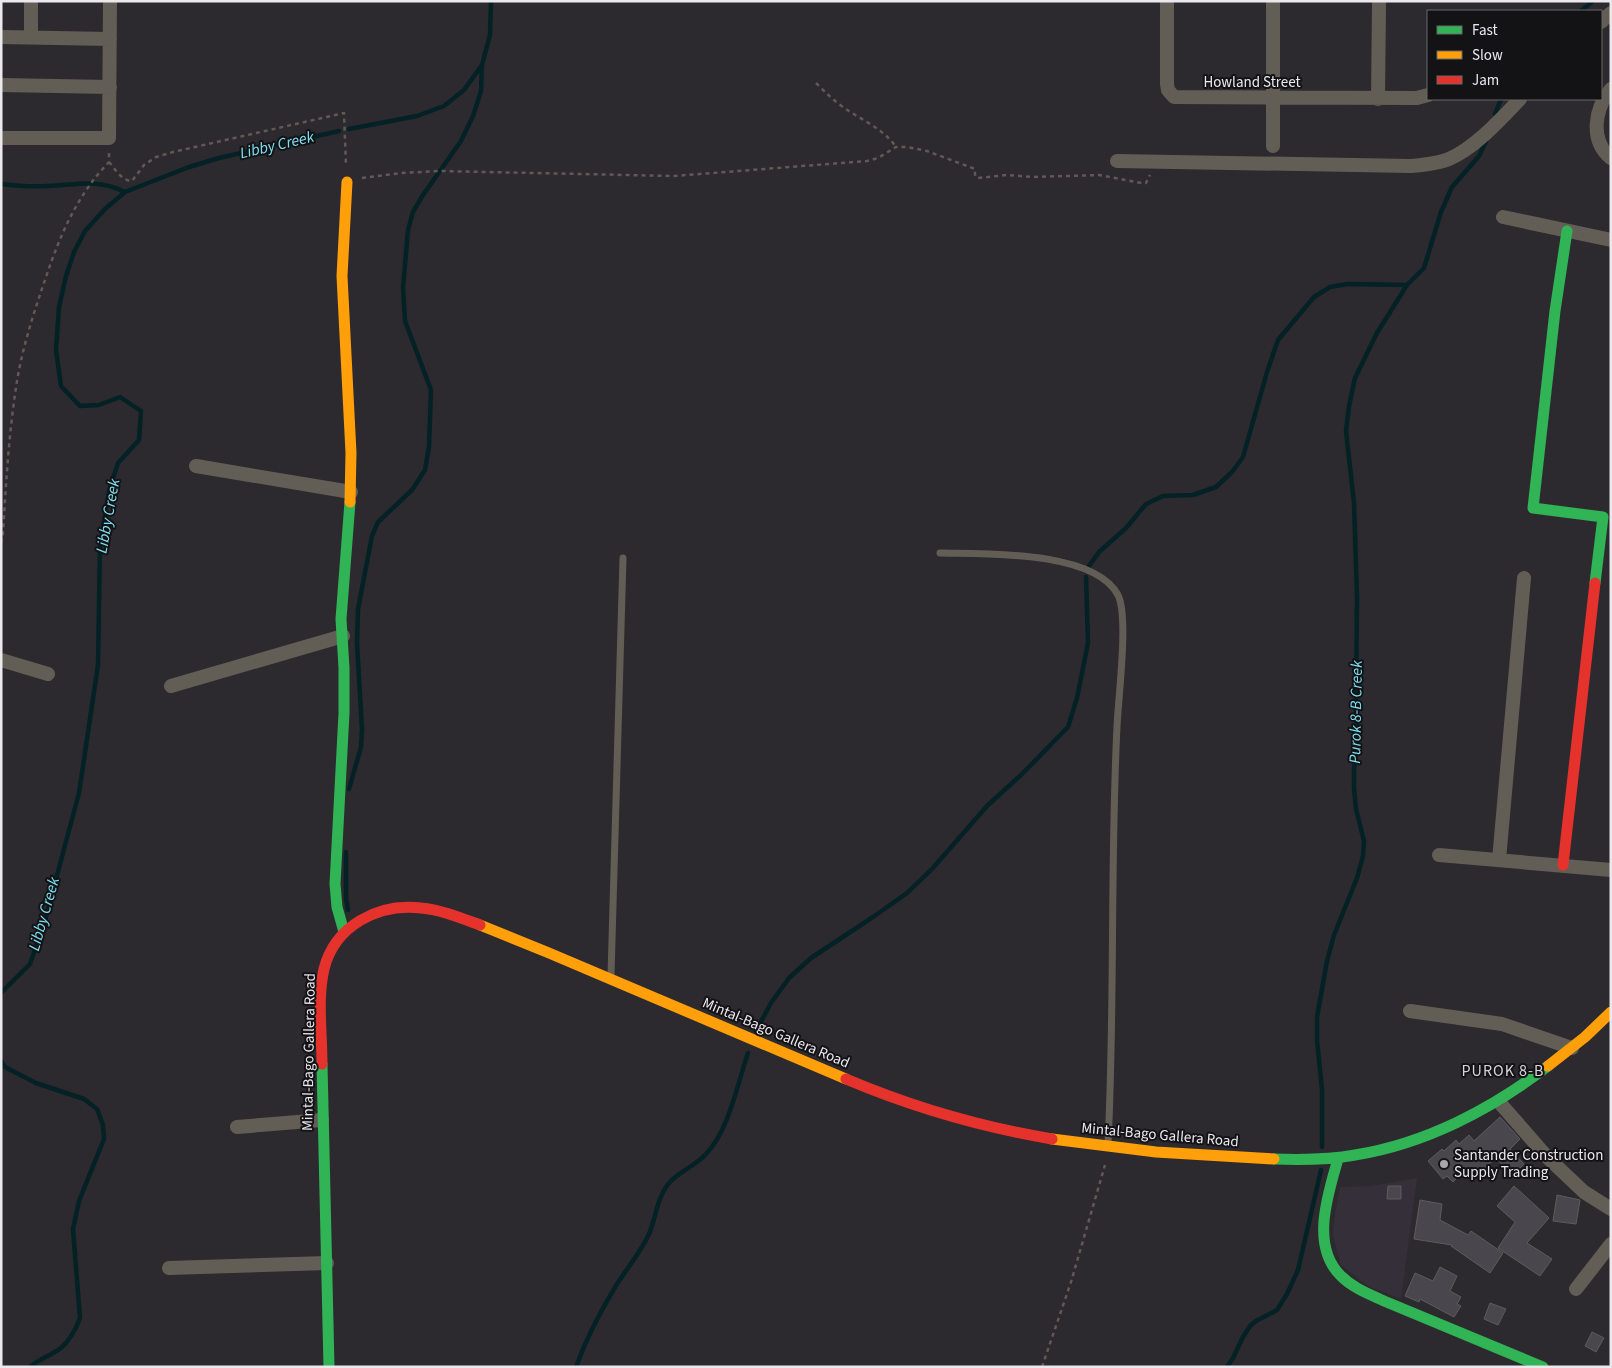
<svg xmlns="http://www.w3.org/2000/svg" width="1612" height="1368" font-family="'Source Sans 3',sans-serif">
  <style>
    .built { fill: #352f39 }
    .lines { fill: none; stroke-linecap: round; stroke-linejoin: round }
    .stream { stroke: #042126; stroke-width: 4.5 }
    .building { fill: #4a464e; stroke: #5d5b5e }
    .path { stroke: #5f5a56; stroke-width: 2.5; stroke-dasharray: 4 4; stroke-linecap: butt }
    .lane { stroke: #635e55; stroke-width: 7 }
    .street { stroke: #635e55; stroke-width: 14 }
    .fast { stroke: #30b455; stroke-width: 11 }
    .slow { stroke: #ff9f0a; stroke-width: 11 }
    .jam { stroke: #e5322d; stroke-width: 11 }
    .poi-dot { fill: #a8a6aa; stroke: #131215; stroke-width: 2 }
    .labels { text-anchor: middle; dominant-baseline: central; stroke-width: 4; stroke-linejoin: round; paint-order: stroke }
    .street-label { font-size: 15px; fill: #ebe9ed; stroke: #131215 }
    .poi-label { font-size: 15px; fill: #ebe9ed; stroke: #131215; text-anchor: start }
    .water-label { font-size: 16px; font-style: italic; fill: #7de0f1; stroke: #131215 }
    .neighbourhood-label { font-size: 16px; letter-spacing: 1px; fill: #d7d3db; stroke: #131215 }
  </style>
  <rect width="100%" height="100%" fill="#2c2a2e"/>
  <path class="built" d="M1417 1178 1401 1299 1368 1286 1341 1265 1333 1236 1334 1221 1340 1187 1371 1186Z"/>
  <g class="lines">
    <path class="stream" d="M1581 11 1593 1
      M1495 114 1501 99
      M349 129 417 116 444 106 464 90 482 65 490 35 491 1
      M1 184C17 186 32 187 48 186 78 185 96 178 125 192
      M1089 566 1099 552 1126 528 1146 504 1163 496 1193 495 1216 487 1232 472 1243 457 1267 372 1278 340 1314 297 1330 287 1347 284 1407 285
      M349 789 361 747 362 729 357 643 358 609 372 536 378 522 412 490 425 470 429 447 431 390 405 321 403 288 408 230 413 212 423 195 461 141 473 116 481 91 482 65
      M346 852V898L348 910
      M1 993 30 964 44 924 79 793 98 665 100 546 109 491 118 463 139 440 141 411 120 397 99 405 80 406 61 386 56 350 59 307 66 276 74 252 85 231 105 209 125 192 189 167 219 158 339 131
      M756 1031 771 1003 789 978 811 958 873 917 907 893 932 869 987 806 1022 774 1068 727 1077 698 1088 643 1086 577
      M1 1061 5 1067 36 1083 84 1099 97 1109 103 1125 104 1139 79 1201 73 1229 80 1318C76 1329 70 1340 61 1348 52 1355 39 1359 30 1367
      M1322 1147V1090L1317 1040V1017L1327 961 1334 935 1357 878 1363 856 1364 841 1356 809 1354 788V770L1357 738 1356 701 1357 597 1354 503 1346 431 1349 406 1355 378 1377 333 1407 285 1424 268 1441 212 1452 187 1479 156 1487 139
      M576 1367C586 1339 599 1314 614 1289 625 1270 640 1254 649 1234 656 1218 657 1196 670 1182 680 1171 695 1166 706 1154 729 1130 737 1085 748 1053
      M1227 1367 1233 1358 1243 1337 1250 1326 1256 1321 1277 1310 1287 1294 1298 1270 1321 1170"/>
  </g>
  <path class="building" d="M1500 1117 1520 1139 1510 1149 1524 1164 1512 1176 1496 1158 1471 1180 1464 1171 1453 1182 1447 1176 1443 1179 1428 1161 1442 1149 1444 1151 1456 1140 1459 1144 1469 1135 1474 1141Z
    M1388 1186H1401V1199H1387Z
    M1514 1186 1549 1218 1527 1243 1552 1259 1540 1276 1498 1248 1515 1222 1497 1206Z
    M1557 1195 1580 1200 1576 1224 1553 1221Z
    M1420 1200 1442 1204 1440 1220 1468 1235 1471 1231 1503 1253 1490 1273 1451 1246 1452 1245 1414 1239Z
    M1440 1267 1457 1276 1450 1291 1461 1297 1457 1304 1461 1306 1454 1317 1420 1299 1419 1302 1405 1296 1415 1273 1433 1281Z
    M1490 1303 1506 1309 1498 1325 1484 1319Z
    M1592 1332 1604 1338 1596 1352 1585 1346Z"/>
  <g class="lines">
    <path class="path" d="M816 83C825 92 833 100 843 107 861 120 883 128 896 147
      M109 162C115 169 122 181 132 181L144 165 156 157 173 152 344 113 346 165
      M362 178 401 173 440 171 674 176 867 161 878 158 896 147H907L927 151 975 169V176L978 178 1007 175 1033 177 1099 175 1141 183H1146L1150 175
      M1 543 3 533C6 482 9 431 17 381 23 345 35 309 47 274 61 233 78 194 109 162V152
      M1042 1367 1071 1282 1105 1165"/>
    <path class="lane" d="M940 553C984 554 1094 550 1118 595 1129 617 1118 699 1117 727 1110 866 1115 1005 1108 1143
      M611 975 623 558"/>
    <path class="street" d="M1167 1V84L1168 90 1174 97 1417 98 1428 95
      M1273 1V146
      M1601 22 1611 13
      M1 37 110 39
      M31 37V1
      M1 85 110 87
      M1611 89C1595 108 1589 140 1611 158
      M1378 99 1379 1
      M1 138H109L110 1
      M1117 161 1410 166C1423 165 1437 164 1449 159 1475 148 1501 119 1520 99
      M1503 217 1611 240
      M196 466 351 492
      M1 660 48 674
      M171 686 343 636
      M1439 855 1611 870
      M1499 860 1524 578
      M1410 1011 1502 1024 1572 1048
      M1499 1102 1547 1157 1584 1192 1611 1209
      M237 1127 322 1120
      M169 1268 327 1263
      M1576 1289 1611 1244"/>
    <path class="fast" d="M1567 231 1555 311 1533 508 1603 517 1595 583
      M344 932 337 907 335 884 344 713V668L341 619 350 502
      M322 1064 329 1367
      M1274 1159C1301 1160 1328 1160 1355 1155 1425 1144 1492 1109 1548 1066
      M1338 1159C1328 1194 1310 1246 1341 1276 1353 1288 1369 1294 1384 1301L1543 1367"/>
    <path class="slow" d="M347 182 342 276 351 453 350 502
      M480 925 549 953 846 1079
      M1548 1066 1585 1037 1611 1012
      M1052 1139 1156 1152 1274 1159"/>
    <path class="jam" d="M1563 865 1595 583
      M322 1064C322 1033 317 999 324 969 335 925 379 903 421 908 442 910 461 918 480 925
      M846 1079C912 1107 981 1127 1052 1139"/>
  </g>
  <circle class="poi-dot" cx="1444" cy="1164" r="5"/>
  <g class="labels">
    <g class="street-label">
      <text x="1252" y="82">Howland Street</text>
      <text transform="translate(776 1033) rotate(23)">Mintal-Bago Gallera Road</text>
      <text transform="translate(309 1052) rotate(-89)">Mintal-Bago Gallera Road</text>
      <text transform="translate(1160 1135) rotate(5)">Mintal-Bago Gallera Road</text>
    </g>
    <g class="poi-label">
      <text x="1454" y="1155">Santander Construction<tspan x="1454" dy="17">Supply Trading</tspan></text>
    </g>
    <g class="water-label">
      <text transform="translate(277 145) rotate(-13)">Libby Creek</text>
      <text transform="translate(108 516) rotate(-80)">Libby Creek</text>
      <text transform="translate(1356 712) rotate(-89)">Purok 8-B Creek</text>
      <text transform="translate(44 914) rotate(-74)">Libby Creek</text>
    </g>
    <g class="neighbourhood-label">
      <text x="1503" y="1071">PUROK 8-B</text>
    </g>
  </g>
  <rect width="1612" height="1368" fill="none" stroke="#ebe9ed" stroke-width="5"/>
  <rect x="1427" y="10" width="175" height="90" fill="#131215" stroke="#69686b"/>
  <rect x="1437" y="26" width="25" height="8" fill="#30b455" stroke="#69686b"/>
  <text x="1472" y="35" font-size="15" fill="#ebe9ed">Fast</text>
  <rect x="1437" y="51" width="25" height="8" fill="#ff9f0a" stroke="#69686b"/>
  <text x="1472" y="60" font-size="15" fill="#ebe9ed">Slow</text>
  <rect x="1437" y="76" width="25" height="8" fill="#e5322d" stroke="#69686b"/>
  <text x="1472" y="85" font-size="15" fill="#ebe9ed">Jam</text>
</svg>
